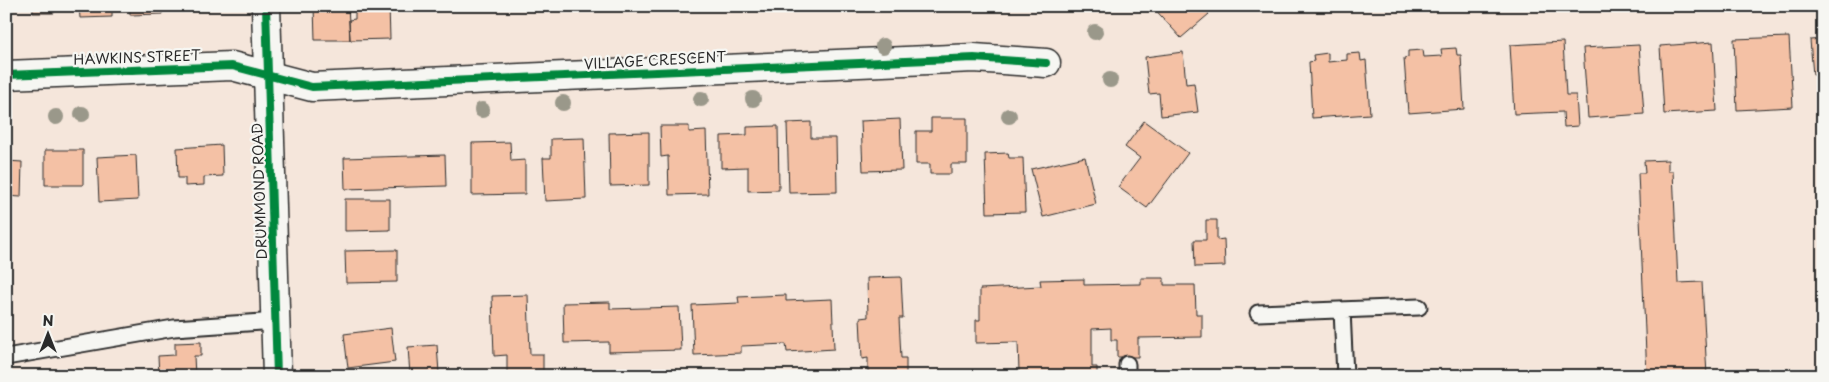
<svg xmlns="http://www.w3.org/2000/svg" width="1829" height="382" font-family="'Playpen Sans',sans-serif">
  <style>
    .building { fill: #f4c1a5; stroke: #2b2b2b }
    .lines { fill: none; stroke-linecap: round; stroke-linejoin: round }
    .lane-casing { stroke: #2b2b2b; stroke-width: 19 }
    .street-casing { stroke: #2b2b2b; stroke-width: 31 }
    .secondary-casing { stroke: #2b2b2b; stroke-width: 31 }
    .lane { stroke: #f6f6f2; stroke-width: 15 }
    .street { stroke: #f6f6f2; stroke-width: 28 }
    .secondary { stroke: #f6f6f2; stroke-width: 28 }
    .cycleway-casing { stroke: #f6f6f2; stroke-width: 11 }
    .cycleway { stroke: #00873e; stroke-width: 8 }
    .tree { fill: #9a988a }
    .labels { text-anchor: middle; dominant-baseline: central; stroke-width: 4.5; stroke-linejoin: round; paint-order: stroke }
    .street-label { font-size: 14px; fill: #2b2b2b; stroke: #f6f6f2 }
  </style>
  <rect width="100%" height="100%" fill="#f5e6db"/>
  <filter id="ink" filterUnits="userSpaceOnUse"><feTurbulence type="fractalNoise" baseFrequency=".02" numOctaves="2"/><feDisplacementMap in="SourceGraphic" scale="10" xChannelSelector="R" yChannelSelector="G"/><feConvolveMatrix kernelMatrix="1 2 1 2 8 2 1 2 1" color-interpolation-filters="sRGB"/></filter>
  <g filter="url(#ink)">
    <path class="building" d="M33 6H54V13H33Z
      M79 6H112V17L80 18Z
      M130 6H162V14L130 15Z
      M314 6H348L350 40H315Z
      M355 6H389L390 39 350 40 349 20 355 19Z
      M499 6H527V7L500 8Z
      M565 6H588V9H566Z
      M624 6H651V9H625Z
      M1152 6H1202L1209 14 1181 38Z
      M1789 37 1793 107 1737 110 1734 39Z
      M1823 39V75H1813L1810 40Z
      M1563 42 1566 95H1576L1578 126 1564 127 1563 112 1514 114 1510 45Z
      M1713 42 1717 111 1664 114 1660 46Z
      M1639 45 1644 114 1588 118 1583 48Z
      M1456 48 1457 55H1461L1464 109 1408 113 1404 58 1408 57V51L1423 50 1424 57 1442 56 1441 49Z
      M1183 52 1186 84 1194 83 1198 112 1161 116 1159 93 1149 94 1145 57Z
      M1328 53V62L1347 60V54L1360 53 1361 61 1366 60 1370 114 1312 118 1309 62 1314 61 1313 55Z
      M931 118H967V164H951V174H930V164H916V131H931Z
      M900 119 902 170 863 171 861 121Z
      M1144 121 1188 153 1147 208 1118 187 1140 158 1125 147Z
      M811 122V138H836L837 192 789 193 787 123Z
      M660 126H689V132L706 131 708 194 669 195 668 156 661 157Z
      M778 126 779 190 748 191V167L721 168V136L747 135V127Z
      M649 132V185L610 186 609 133Z
      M584 138 586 199 545 201 543 158H551V139Z
      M510 142 511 161 525 160V194L472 195V143Z
      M222 145 223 176 204 177V185L185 186V178H178L177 148Z
      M45 150H83V185H45Z
      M1008 153 1009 158H1023L1025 212 987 213 985 154Z
      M6 154 7 161 22 162 21 197 6 196Z
      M136 155 138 200 99 202 97 157Z
      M445 155 446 186 345 189 344 158Z
      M1085 157 1096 204 1043 217 1031 169Z
      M1668 160V171H1673L1678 283 1702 282 1707 376H1647L1638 173H1645L1644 161Z
      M345 199H390V230L345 231Z
      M1206 220H1217V240L1224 239 1225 266 1195 267 1194 240H1206Z
      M397 250V282L346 283 345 251Z
      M901 277 903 318H899L901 358H906V376H868V358L862 359 860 318 868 317 867 278Z
      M1141 278H1164V285H1195L1196 314H1202V337L1138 338V357H1117V340H1111V328L1092 329V367H1097V376H1014V371H1019L1018 342 976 343V320H980V289L1041 286 1040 280 1084 279V285L1141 284Z
      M528 295 530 354H543V376H507V355L494 356 492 296Z
      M786 295V301L832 299 834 349 787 352 786 344 741 346V353L694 355 692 305 739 303 738 297Z
      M610 302V309L679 307 681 350 609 352V342L564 343 563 303Z
      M391 328 395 362 348 368 344 334Z
      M201 342V356H194L195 376H159L158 356 175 355V343Z
      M437 345 439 373 410 375 408 347Z"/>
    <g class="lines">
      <g class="lane-casing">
        <path id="lane" d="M1342 310 1345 376
          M1258 313 1419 307
          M6 357 174 328 276 321
          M1127 364V376"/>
      </g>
      <g class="street-casing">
        <path id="street" d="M6 75 232 66 312 87 974 58 1046 63"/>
      </g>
      <g class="secondary-casing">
        <path id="secondary" d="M266 6 277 376"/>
      </g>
      <use href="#lane" class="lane"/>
      <use href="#street" class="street"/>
      <use href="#secondary" class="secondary"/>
      <g class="cycleway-casing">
        <path id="cycleway" d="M266 6 277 376
          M6 75 232 66 312 87 974 58 1046 63"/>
      </g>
      <use href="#cycleway" class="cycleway"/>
    </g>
    <g class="tree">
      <circle cx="1095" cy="32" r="8"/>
      <circle cx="883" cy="46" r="8"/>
      <circle cx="1110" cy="80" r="8"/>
      <circle cx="701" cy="99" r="8"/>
      <circle cx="753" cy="99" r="8"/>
      <circle cx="563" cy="103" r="8"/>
      <circle cx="482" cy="110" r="8"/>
      <circle cx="82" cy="114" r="8"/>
      <circle cx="1009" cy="116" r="8"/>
      <circle cx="56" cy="117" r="8"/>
    </g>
  </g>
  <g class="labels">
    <g class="street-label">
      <text transform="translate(137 57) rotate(-2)">HAWKINS STREET</text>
      <text transform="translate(655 60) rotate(-3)">VILLAGE CRESCENT</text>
      <text transform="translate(259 191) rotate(-92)">DRUMMOND ROAD</text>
    </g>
  </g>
  <rect width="1829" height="382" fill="none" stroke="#f6f6f2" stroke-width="25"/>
  <rect x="12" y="12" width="1804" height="357" fill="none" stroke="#2b2b2b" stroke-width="2" filter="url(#ink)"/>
  <g transform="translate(48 334)" stroke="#f6f6f2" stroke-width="4" paint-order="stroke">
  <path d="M0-4L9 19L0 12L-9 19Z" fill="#2b2b2b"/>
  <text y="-8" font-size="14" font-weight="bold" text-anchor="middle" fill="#2b2b2b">N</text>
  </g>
</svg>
